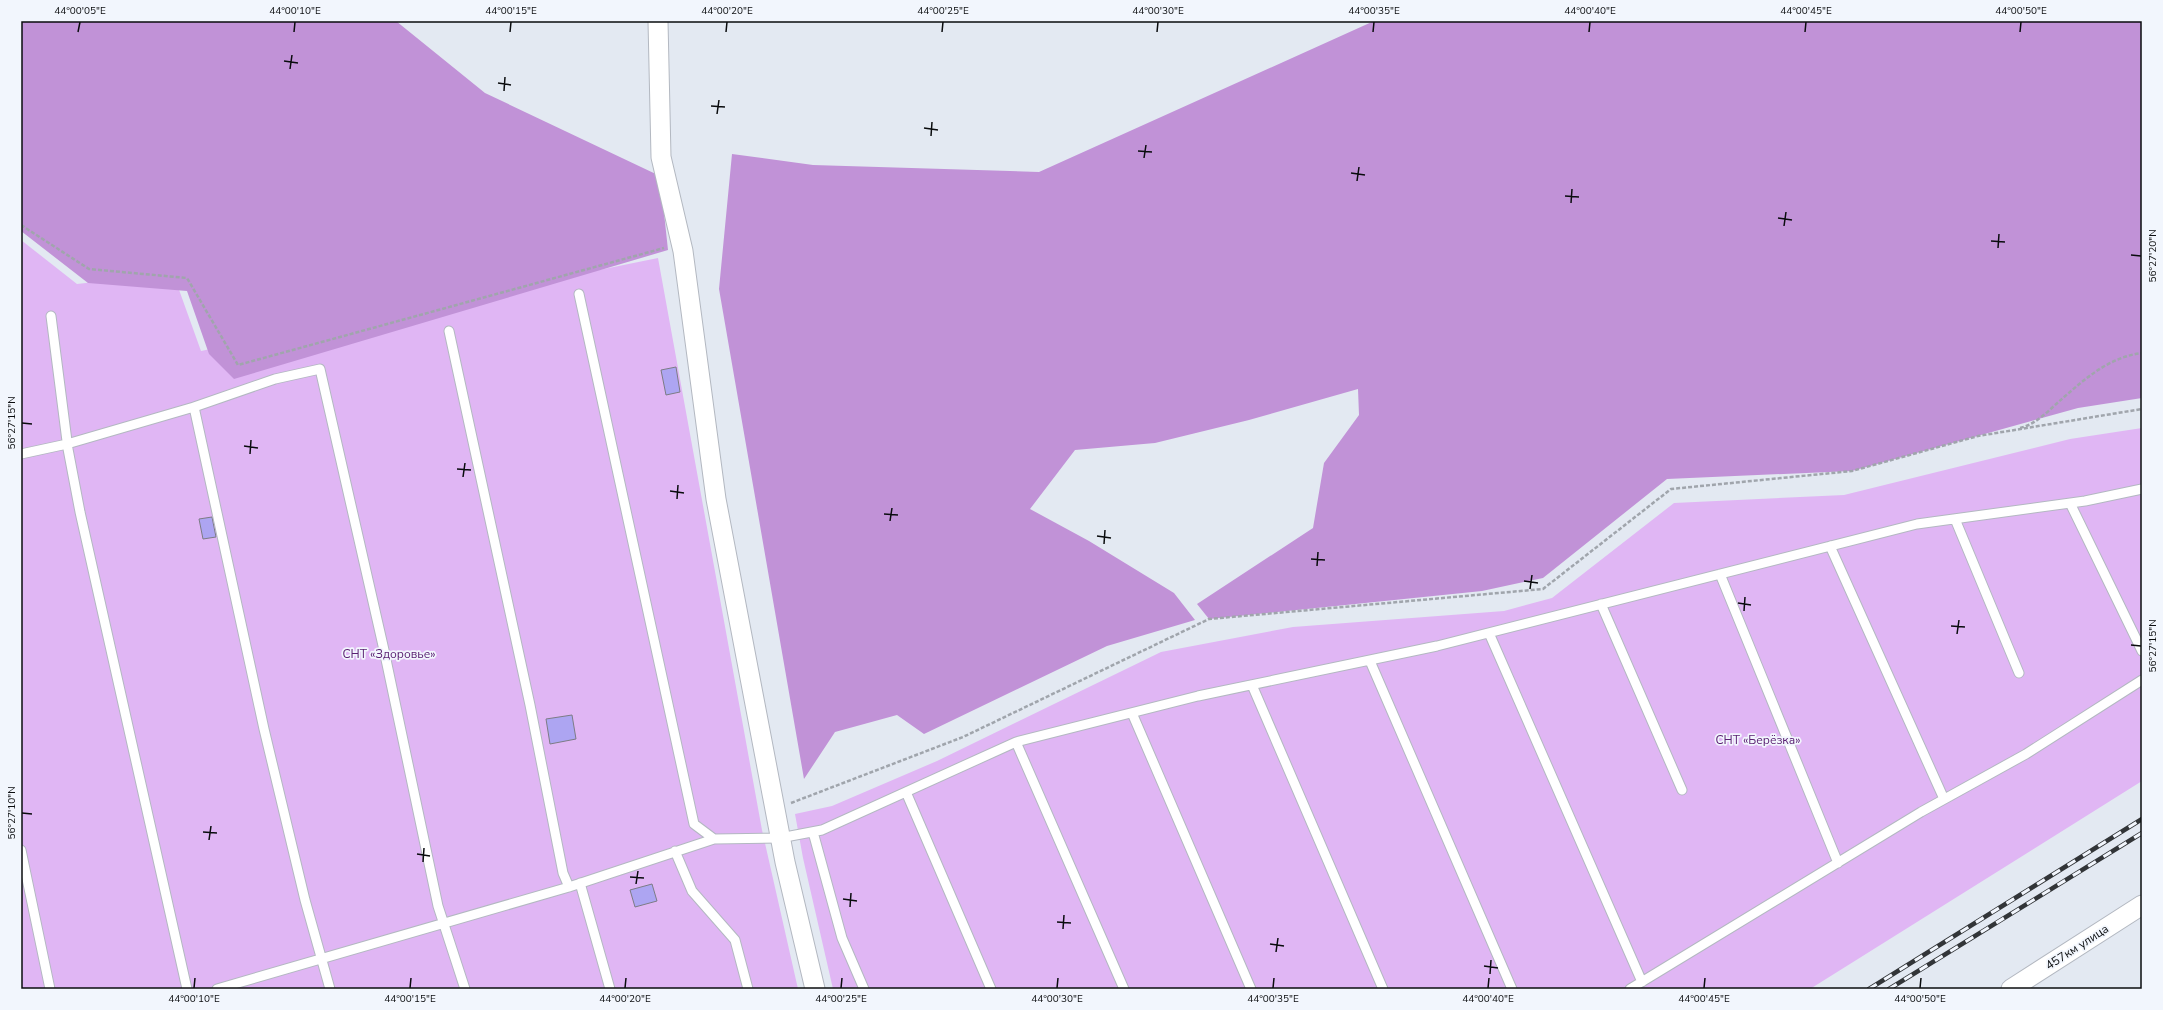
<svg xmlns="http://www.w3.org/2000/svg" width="2163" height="1010" font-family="'Nunito Sans',sans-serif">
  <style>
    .green { fill: #e0b6f4 }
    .forest { fill: #c192d7 }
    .building { fill: #ada5f2; stroke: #7c7c85 }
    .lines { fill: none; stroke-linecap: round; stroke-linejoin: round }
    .lane-casing { stroke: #b3b8c1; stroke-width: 11 }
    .street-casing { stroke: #b3b8c1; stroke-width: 21 }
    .path { stroke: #a0a5ac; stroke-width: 2.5; stroke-dasharray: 4 2; stroke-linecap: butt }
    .lane { stroke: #fff; stroke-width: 9 }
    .street { stroke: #fff; stroke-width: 19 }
    .rail-casing { stroke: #323538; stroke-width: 4.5 }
    .rail { stroke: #f2f6fd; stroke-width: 3; stroke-dasharray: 9; stroke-linecap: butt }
    .ticks { fill: none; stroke: #0a0c0e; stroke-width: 1.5 }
    .labels { text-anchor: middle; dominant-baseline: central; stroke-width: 3.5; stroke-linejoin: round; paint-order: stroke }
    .park-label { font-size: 12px; fill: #5a2072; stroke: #f2f6fd }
    .street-label { font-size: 12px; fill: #0a0c0e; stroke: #f2f6fd }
    .neatline { fill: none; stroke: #0a0c0e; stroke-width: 1.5 }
    .ticks-label { font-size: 10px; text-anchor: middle; fill: #0a0c0e }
  </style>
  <rect width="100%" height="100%" fill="#e3e9f2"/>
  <path class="green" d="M21 240 77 284 173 273 201 351 658 258 762 830 798 989H21Z
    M2142 428V781L1810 989H833L803 858 795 814 832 806 937 761 1161 652 1293 627 1504 611 1552 598 1674 503 1844 495 2070 439Z"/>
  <path class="forest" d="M21 21H396L485 93 660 176 668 250 234 379 209 354 187 291 88 283 21 231Z
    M1374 21H2142V398L2078 408 1852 471 1667 479 1543 578 1482 591 1209 619 1197 604 1313 528 1324 463 1359 415 1358 389 1249 420 1155 443 1075 450 1030 509 1089 541 1174 593 1195 620 1107 646 924 734 897 715 835 732 804 779 719 289 732 154 813 165 1039 172Z"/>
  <path class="building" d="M676 367 680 392 666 395 661 370Z
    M212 517 216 537 203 539 199 519Z
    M572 715 576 739 550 744 546 719Z
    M652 884 657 901 635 907 630 890Z"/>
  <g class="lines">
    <g class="lane-casing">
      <path id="lane" d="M579 294 694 824 714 839
        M51 316 68 449 80 512 187 989
        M449 331 530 705 563 873 569 887
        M194 407 264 729 305 900 330 989
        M21 454 67 444 194 407 275 379 320 369 384 650 438 906 465 989
        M2070 503 2142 651
        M1955 519 2019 673
        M1830 546 1944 799
        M1720 574 1838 863
        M1601 604 1682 790
        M1489 633 1642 982
        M1370 661 1512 989
        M1252 685 1383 989
        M1132 713 1251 989
        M1016 742 1124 989
        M906 792 991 989
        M813 832 842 938 864 989
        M21 850 50 989
        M675 851 692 891 735 940 748 989
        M580 883 610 989
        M217 989 569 887 714 839 780 838 822 830 1016 742 1198 696 1437 646 1917 524 2085 501 2142 489
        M1630 989 1921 812 2026 754 2142 680"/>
    </g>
    <g class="street-casing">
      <path id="street" d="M658 21 661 157 683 251 716 499 785 862 815 989
        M2011 989 2142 905"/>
    </g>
    <path class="path" d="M21 225 89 269 187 278 238 365 664 248
      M2020 428C2037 424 2050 409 2063 398 2087 377 2110 357 2142 353
      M791 803 963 737 1209 619 1543 589 1671 489 1852 471 1978 436 2142 409"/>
    <use href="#lane" class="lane"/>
    <use href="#street" class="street"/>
    <g class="rail-casing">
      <path id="rail" d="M1869 989 2142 819
        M1889 989 2142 833"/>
    </g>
    <use href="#rail" class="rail"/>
  </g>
  <path class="ticks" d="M78 32 80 22M294 32 295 22M510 32 511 22M726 32 727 22M942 32 943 22M1157 32 1158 22M1373 32 1374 22M1589 32 1590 22M1805 32 1806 22M2020 32 2021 22M284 61 298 63M290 69 292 55M498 83 511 85M504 91 505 77M711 106 725 107M717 114 719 100M924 128 938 130M931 136 932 122M1138 151 1152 152M1144 158 1146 145M1351 173 1365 175M1357 181 1359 167M1565 196 1579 197M1571 203 1572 189M1778 218 1792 220M1784 226 1786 212M1991 241 2005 242M1998 248 1999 234M2131 255 2141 256M22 423 32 424M244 446 258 448M250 454 251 440M457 469 471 470M463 477 465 463M670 491 684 493M677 499 678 485M884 514 898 515M890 521 892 508M1097 536 1111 538M1104 544 1105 530M1311 559 1325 560M1317 566 1318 552M1524 581 1538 583M1530 589 1532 575M1738 603 1751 605M1744 611 1745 597M1951 626 1965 627M1957 634 1959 620M2131 645 2141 646M22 813 32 814M203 832 217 833M209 840 211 826M417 854 430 856M423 862 424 848M630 877 644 878M636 884 638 871M843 899 857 901M850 907 851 893M1057 922 1071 923M1063 929 1064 915M1270 944 1284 946M1276 952 1278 938M1484 966 1498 968M1490 974 1491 960M194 988 195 978M410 988 411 978M625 988 626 978M841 988 842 978M1057 988 1058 978M1273 988 1274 978M1488 988 1489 978M1704 988 1705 978M1920 988 1921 978"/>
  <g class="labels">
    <g class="park-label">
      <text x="389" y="654">СНТ «Здоровье»</text>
      <text x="1758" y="740">СНТ «Берёзка»</text>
    </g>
    <g class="street-label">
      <text transform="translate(2077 947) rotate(-33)">457км улица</text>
    </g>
  </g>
  <rect width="2163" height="1010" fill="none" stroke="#f2f6fd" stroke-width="44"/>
  <rect x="22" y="22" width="2119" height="966" class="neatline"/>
  <g class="ticks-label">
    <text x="80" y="14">44°00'05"E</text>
    <text x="295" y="14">44°00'10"E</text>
    <text x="511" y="14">44°00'15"E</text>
    <text x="727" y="14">44°00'20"E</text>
    <text x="943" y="14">44°00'25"E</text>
    <text x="1158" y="14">44°00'30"E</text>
    <text x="1374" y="14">44°00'35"E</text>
    <text x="1590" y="14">44°00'40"E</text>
    <text x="1806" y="14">44°00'45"E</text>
    <text x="2021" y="14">44°00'50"E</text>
    <text transform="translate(2152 256) rotate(-90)" y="4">56°27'20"N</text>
    <text transform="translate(11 423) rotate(-90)" y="4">56°27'15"N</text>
    <text transform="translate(2152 646) rotate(-90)" y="4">56°27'15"N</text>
    <text transform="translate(11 813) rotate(-90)" y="4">56°27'10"N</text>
    <text x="194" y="1002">44°00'10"E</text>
    <text x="410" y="1002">44°00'15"E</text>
    <text x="625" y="1002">44°00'20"E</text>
    <text x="841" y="1002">44°00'25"E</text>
    <text x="1057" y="1002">44°00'30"E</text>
    <text x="1273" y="1002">44°00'35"E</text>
    <text x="1488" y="1002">44°00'40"E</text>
    <text x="1704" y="1002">44°00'45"E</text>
    <text x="1920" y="1002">44°00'50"E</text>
  </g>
</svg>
